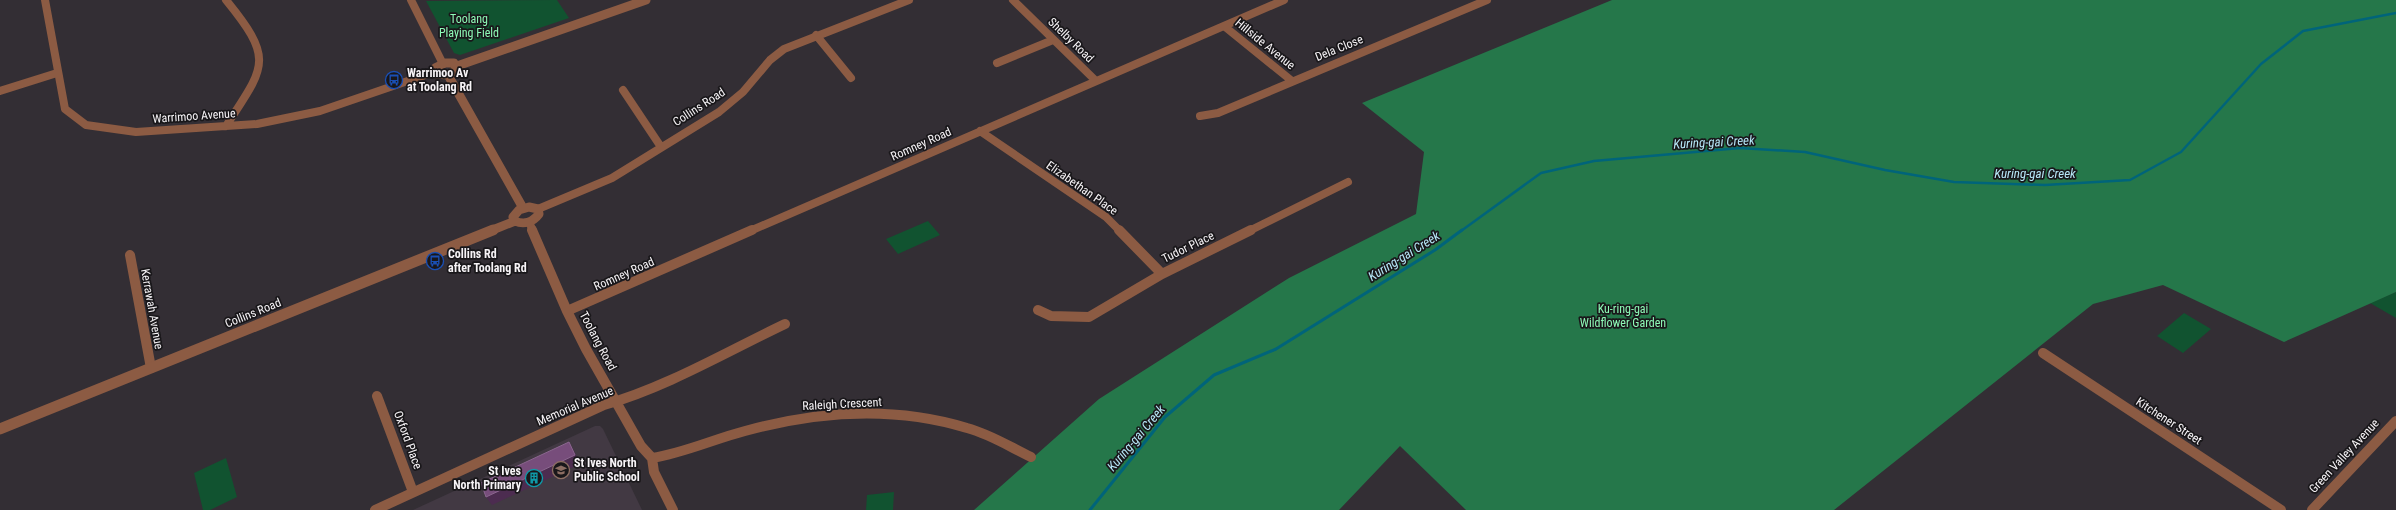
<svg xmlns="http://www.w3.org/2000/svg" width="2396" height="510" font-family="'Roboto Condensed',sans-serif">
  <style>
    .built { fill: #423943 }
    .green { fill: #115330 }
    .forest { fill: #25774a }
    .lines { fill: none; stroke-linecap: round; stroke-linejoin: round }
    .stream-far1 { stroke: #00647a; stroke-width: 2.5 }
    .stream { stroke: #00647a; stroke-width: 3 }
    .minor-far1 { stroke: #8c5b43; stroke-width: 8 }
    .minor { stroke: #8c5b43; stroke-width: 10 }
    .tertiary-far1 { stroke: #8c5b43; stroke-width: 9 }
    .tertiary { stroke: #8c5b43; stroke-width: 11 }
    .shaded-wall { fill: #4c2c50 }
    .building { fill: #774d7b; stroke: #8b678f }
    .labels { text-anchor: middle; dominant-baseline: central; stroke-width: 3.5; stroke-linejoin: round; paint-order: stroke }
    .park-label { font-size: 12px; fill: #8efab7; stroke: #19171a }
    .street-label { font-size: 12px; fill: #f7f4f7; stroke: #19171a }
    .poi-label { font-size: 12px; font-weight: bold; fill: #f7f4f7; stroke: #19171a; text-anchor: start }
    .water-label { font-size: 13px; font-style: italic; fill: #b6e7f7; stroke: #19171a }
  </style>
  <rect width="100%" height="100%" fill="#332e34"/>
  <path class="built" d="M595 426H600L603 429 642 510H413Z"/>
  <path class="green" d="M557 0 569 18 460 55 454 53 426 1Z
    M928 221 940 235 898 254 886 239Z
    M2396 292V318L2370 303Z
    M2184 313 2211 329 2183 353 2157 336Z
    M226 458 237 497 210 510H203L194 473Z
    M894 492 893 510H866L867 495Z"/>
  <path class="forest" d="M1612 0H2396V292L2284 342 2163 285 2093 304 1834 510H1466L1400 446 1339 510H974L1099 399 1289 278 1416 214 1424 152 1362 103Z"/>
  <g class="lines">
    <path class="stream-far1" d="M1461 231 1541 173 1594 161 1740 148 1805 152 1885 170 1954 182 2045 185 2130 180 2181 152 2261 64 2303 31 2396 13"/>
    <path class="stream" d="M1090 510 1165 417 1214 375 1276 349 1435 250 1462 230"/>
    <path class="minor-far1" d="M45 0 65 109 86 125 136 132 257 124 320 111 434 72
      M226 0C275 60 265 66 226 126
      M411 0 443 64
      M1013 0 1095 80
      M1224 26 1292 81
      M816 35 851 78
      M997 63 1053 40
      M623 90 661 147
      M0 91 57 73
      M1200 116 1218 113 1487 0
      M980 131 1106 217 1120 231
      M538 209 612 178 719 112 743 92 770 60 784 49 909 0
      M529 222 533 231
      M750 231 1284 0
      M1249 231 1348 182"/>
    <path class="minor" d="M532 230 567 311 586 349 641 446 652 458 654 472 673 510
      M1119 230 1162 274
      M130 255 151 368
      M1038 310 1051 316 1089 317 1162 274 1251 230
      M567 311 752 230
      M2043 353 2281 510
      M377 396 413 492
      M652 458C684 453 714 439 745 431 818 411 895 406 967 428 990 434 1010 447 1031 457
      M375 510 604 405C667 387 726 352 785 324
      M2312 510 2396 421"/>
    <path class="tertiary-far1" d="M445 63H454L457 69 448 75 435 74V68Z
      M457 66 646 0
      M448 75 523 208
      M529 207 538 209 539 214C533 222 524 225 515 221L513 217 519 210Z
      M490 231 515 221"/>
    <path class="tertiary" d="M0 429 493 230"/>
  </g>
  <path class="shaded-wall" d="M569 442 574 451 580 464 492 505 486 497Z"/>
  <path class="building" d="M569 442 575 455 486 497 481 483Z"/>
  <defs>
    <g id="bus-ring" transform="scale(0.9)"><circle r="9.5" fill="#19171a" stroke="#1a4fb4" stroke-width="1.5"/><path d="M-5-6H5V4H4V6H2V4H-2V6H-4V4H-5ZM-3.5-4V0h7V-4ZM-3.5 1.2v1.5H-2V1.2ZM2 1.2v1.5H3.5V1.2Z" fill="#1a4fb4"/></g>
    <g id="school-ring" transform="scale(0.9)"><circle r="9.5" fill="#19171a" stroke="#8d6e63" stroke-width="1.5"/><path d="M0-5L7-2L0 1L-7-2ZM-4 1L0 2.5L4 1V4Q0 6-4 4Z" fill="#8d6e63"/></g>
    <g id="building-ring" transform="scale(0.9)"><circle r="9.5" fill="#19171a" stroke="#0f9aa8" stroke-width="1.5"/><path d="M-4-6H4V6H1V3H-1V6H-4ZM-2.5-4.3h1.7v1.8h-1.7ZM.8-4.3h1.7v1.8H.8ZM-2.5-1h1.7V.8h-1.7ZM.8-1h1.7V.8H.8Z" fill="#0f9aa8"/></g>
  </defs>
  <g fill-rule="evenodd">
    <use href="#bus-ring" x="394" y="80"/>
    <use href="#bus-ring" x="435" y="261"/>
    <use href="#school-ring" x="561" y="470"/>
    <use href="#building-ring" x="534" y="478"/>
  </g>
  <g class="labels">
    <g class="park-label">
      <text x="469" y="19">Toolang<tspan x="469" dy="14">Playing Field</tspan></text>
      <text x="1623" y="309">Ku-ring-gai<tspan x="1623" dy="14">Wildflower Garden</tspan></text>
    </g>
    <g class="street-label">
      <text transform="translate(1071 40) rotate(44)">Shelby Road</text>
      <text transform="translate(1265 44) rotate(39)">Hillside Avenue</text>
      <text transform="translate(1339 48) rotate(-22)">Dela Close</text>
      <text transform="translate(699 107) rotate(-33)">Collins Road</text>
      <text transform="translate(194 116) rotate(-4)">Warrimoo Avenue</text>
      <text transform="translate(921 144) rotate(-24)">Romney Road</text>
      <text transform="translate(1082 188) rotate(35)">Elizabethan Place</text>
      <text transform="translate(1188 247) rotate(-26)">Tudor Place</text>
      <text transform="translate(624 274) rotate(-24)">Romney Road</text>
      <text transform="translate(152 309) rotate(80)">Kerrawah Avenue</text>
      <text transform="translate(253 313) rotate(-22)">Collins Road</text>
      <text transform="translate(598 341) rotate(62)">Toolang Road</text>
      <text transform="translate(842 404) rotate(-3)">Raleigh Crescent</text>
      <text transform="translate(575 406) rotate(-23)">Memorial Avenue</text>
      <text transform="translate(2169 421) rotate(33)">Kitchener Street</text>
      <text transform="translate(408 440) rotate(70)">Oxford Place</text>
      <text transform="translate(2344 456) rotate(-47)">Green Valley Avenue</text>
    </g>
    <g class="poi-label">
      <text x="407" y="73">Warrimoo Av<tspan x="407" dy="14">at Toolang Rd</tspan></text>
      <text x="448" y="254">Collins Rd<tspan x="448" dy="14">after Toolang Rd</tspan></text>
      <text x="574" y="463">St Ives North<tspan x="574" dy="14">Public School</tspan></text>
      <text x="521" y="471" text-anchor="end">St Ives<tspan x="521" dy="14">North Primary</tspan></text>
    </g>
    <g class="water-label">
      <text transform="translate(1714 142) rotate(-3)">Kuring-gai Creek</text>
      <text x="2035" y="173">Kuring-gai Creek</text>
      <text transform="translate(1404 256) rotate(-32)">Kuring-gai Creek</text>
      <text transform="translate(1136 438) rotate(-50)">Kuring-gai Creek</text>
    </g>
  </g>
</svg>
